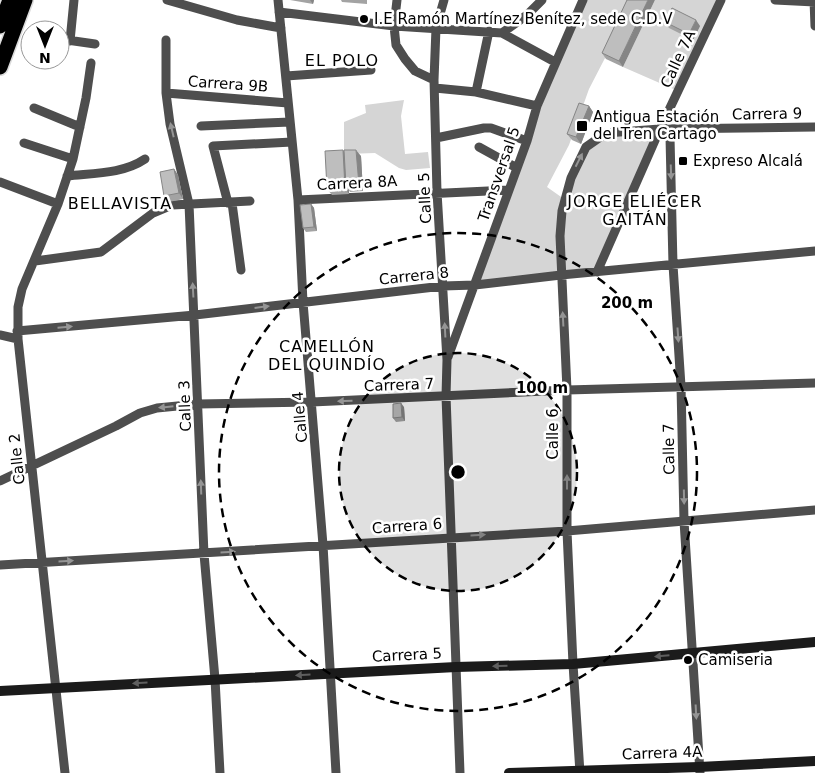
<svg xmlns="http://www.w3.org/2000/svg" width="815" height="773" font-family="'DejaVu Sans',sans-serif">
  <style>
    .green { fill: #d5d5d5 }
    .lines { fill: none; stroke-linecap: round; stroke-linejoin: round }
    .highway-casing { stroke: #dbdbdb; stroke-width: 18 }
    .street { stroke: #4e4e4e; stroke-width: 9 }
    .secondary { stroke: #1b1b1b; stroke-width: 10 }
    .highway { stroke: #000; stroke-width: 15 }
    .wall { fill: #a3a3a3 }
    .shaded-wall { fill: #858585 }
    .building { fill: #bebebe; stroke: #858585 }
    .oneway { fill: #959595 }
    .oneway2 { fill: #5f5f5f }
    .ring { fill: none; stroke: #000; stroke-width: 2.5; stroke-dasharray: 9 6 }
    .poi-dot { fill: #000; stroke: #fff; stroke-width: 2 }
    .labels { text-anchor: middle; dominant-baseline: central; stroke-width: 5; stroke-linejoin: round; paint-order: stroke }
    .poi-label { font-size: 15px; fill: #000; stroke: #fff; text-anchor: start }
    .street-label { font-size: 15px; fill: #000; stroke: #fff }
    .neighbourhood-label { font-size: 16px; letter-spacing: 1px; fill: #000; stroke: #fff }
    .centre { fill: #000; stroke: #fff; stroke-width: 2.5 }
    .ring-label { font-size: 15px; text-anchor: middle; font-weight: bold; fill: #000; stroke: #fff; stroke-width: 5; stroke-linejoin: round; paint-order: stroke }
  </style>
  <rect width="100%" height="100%" fill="#fff"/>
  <path class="green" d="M583 0H635L589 89 569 145 547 187 564 199 586 147 606 133 660 129 597 272 476 282 509 190Z
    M655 0H717L678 91 623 67Z
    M404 100 401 116 405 154 428 152 430 168 406 170 399 168 375 153 346 154 344 151V122L366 113 365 105Z"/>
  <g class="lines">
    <g class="highway-casing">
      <path id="highway" d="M0 26 10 0
        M0 67 25 0"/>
    </g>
    <path class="street" d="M167 0 237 20 281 28
      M278 0 298 200 303 302 323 545 336 773
      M397 0 394 26 396 45 405 59 415 71 434 80
      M444 0 436 28 434 80 437 192 447 360 446 396 460 773
      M775 0 815 2
      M814 0 815 26
      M279 12 394 26 502 33 555 62
      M502 33 527 15 542 0
      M60 39 95 44
      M166 40V93L170 124 189 204 204 554 215 679 220 773
      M70 41 74 0
      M286 76 371 70
      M435 88 476 92 537 106
      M476 92 489 31
      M166 93 288 103
      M34 108 80 127
      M201 126 290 122
      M660 129 666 131 670 137 673 265 681 386 684 521 700 773
      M436 138 484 128H491L527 141
      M24 143 73 159
      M479 147 517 168
      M67 176C93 173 123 174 145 159
      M0 182 58 204
      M298 200 509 190
      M228 203 213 146 292 142
      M232 203 241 270
      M35 261 101 252 153 213 172 205 250 201
      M597 272 660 129 721 0
      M17 331 195 315 443 286 475 285 561 275 815 251
      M0 335 18 339
      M448 357 527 141 537 106 583 0
      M0 481 116 426 140 413 157 408 198 404 312 402 567 390 815 383
      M0 565 567 531 815 510
      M65 773 18 339V307L22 289 58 204 73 159 86 98 91 63
      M580 773 573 664 567 531V390L560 236 562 211 571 178 586 147 606 133 660 129 815 127"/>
    <path class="secondary" d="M0 691 456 667 573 664 815 642
      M509 773 699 767 815 761"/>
    <use href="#highway" class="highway"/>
  </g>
  <path class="wall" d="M290 0H314L313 4Z
    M341 0H367V4L342 2Z
    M627 0 623 67 606 59 602 53Z
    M665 22 700 26 693 40 669 28Z
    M589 106 593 112 581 144 572 140 567 134Z
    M344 152 361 156 363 191 350 192 349 190V194L332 195 327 189Z
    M174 169 178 175 183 199 169 202 164 196Z
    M311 204 314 208 317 231 306 232 303 228Z
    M404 407 405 421 396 422 393 418Z"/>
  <path class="shaded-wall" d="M310 0H314L313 4Z
    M648 0H655L623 67 619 61Z
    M696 20 700 26 693 40 689 34Z
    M589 106 593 112 581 144 576 137Z
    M343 150 347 156 346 186 349 190V194L345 188Z
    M356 150 361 156 363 191 359 185Z
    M174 169 178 175 183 199 179 193Z
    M311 204 314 208 317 231 314 227Z
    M401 403 404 407 405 421 402 417Z"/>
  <path class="building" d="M627 0H648L619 61 602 53Z
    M672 8 696 20 689 34 665 22Z
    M579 103 589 106 576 137 567 134Z
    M343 150 345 188 327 189 325 151Z
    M344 150H356L359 185 346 186Z
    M174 169 179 193 164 196 160 172Z
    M311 204 314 227 303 228 300 205Z
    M401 403 402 417 393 418V404Z"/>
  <defs><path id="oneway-solid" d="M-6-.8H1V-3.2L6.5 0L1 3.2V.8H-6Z" transform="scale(1.25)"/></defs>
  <g class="oneway">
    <use href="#oneway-solid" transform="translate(172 130) rotate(-103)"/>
    <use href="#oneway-solid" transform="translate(579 160) rotate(-63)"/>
    <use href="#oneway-solid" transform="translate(671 172) rotate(88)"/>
    <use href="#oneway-solid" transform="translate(193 290) rotate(-93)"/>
    <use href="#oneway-solid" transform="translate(262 307) rotate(-7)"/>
    <use href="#oneway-solid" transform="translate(563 319) rotate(-93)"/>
    <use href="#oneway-solid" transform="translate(65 327) rotate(-5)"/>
    <use href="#oneway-solid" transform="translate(445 330) rotate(-93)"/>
    <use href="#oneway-solid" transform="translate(678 335) rotate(86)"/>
    <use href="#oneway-solid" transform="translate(345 401) rotate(178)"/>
    <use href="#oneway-solid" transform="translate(166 407) rotate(174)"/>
    <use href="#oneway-solid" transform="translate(567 482) rotate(-90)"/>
    <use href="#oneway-solid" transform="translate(201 487) rotate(-92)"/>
    <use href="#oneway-solid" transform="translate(684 497) rotate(89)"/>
    <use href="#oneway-solid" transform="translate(478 535) rotate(-3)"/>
    <use href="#oneway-solid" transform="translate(228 552) rotate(-4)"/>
    <use href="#oneway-solid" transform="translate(66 561) rotate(-3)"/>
    <use href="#oneway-solid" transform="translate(696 712) rotate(87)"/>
  </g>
  <g class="oneway2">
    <use href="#oneway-solid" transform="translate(662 656) rotate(175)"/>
    <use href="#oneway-solid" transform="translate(500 666) rotate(179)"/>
    <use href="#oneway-solid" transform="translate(303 675) rotate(177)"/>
    <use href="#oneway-solid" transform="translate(140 683) rotate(177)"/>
  </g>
  <circle cx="458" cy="472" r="119" fill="#000" fill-opacity=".12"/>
  <g class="ring">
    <circle cx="458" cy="472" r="119"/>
    <circle cx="458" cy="472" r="239"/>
  </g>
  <g class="poi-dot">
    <circle cx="364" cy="19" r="5"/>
    <rect x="576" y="120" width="12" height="12" rx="2.5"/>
    <rect x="678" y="156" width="10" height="10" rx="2.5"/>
    <circle cx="688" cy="660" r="5"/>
  </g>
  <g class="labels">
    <g class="poi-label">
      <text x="374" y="19">I.E Ramón Martínez Benítez, sede C.D.V</text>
      <text x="593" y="117">Antigua Estación<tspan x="593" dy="17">del Tren Cartago</tspan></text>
      <text x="693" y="161">Expreso Alcalá</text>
      <text x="698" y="660">Camiseria</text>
    </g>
    <g class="street-label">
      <text transform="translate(678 59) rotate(-65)">Calle 7A</text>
      <text transform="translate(228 84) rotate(4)">Carrera 9B</text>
      <text transform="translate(767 114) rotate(-1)">Carrera 9</text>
      <text transform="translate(499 174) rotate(-71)">Transversal 5</text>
      <text transform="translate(357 183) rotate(-3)">Carrera 8A</text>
      <text transform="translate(425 198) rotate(-93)">Calle 5</text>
      <text transform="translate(414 276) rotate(-6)">Carrera 8</text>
      <text transform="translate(399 385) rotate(-2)">Carrera 7</text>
      <text transform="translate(185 406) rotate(-92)">Calle 3</text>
      <text transform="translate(300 417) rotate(-95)">Calle 4</text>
      <text transform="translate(553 434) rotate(-90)">Calle 6</text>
      <text transform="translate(669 449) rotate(-91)">Calle 7</text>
      <text transform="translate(17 459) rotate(-96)">Calle 2</text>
      <text transform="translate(407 526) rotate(-4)">Carrera 6</text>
      <text transform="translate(407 655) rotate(-3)">Carrera 5</text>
      <text transform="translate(662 753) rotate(-2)">Carrera 4A</text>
    </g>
    <g class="neighbourhood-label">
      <text x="342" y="60">EL POLO</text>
      <text x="635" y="201">JORGE ELIÉCER<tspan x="635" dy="18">GAITÁN</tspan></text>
      <text x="120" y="203">BELLAVISTA</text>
      <text x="327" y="346">CAMELLÓN<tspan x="327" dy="18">DEL QUINDÍO</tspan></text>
    </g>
  </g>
  <circle cx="458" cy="472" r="8" class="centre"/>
  <g class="ring-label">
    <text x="627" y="308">200 m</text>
    <text x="542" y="393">100 m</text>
  </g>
  <g transform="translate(45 45) rotate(180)"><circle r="24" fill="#ffffff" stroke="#999999"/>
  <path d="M0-4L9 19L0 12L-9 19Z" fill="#000000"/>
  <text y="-8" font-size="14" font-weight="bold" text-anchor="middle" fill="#000000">N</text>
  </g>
</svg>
